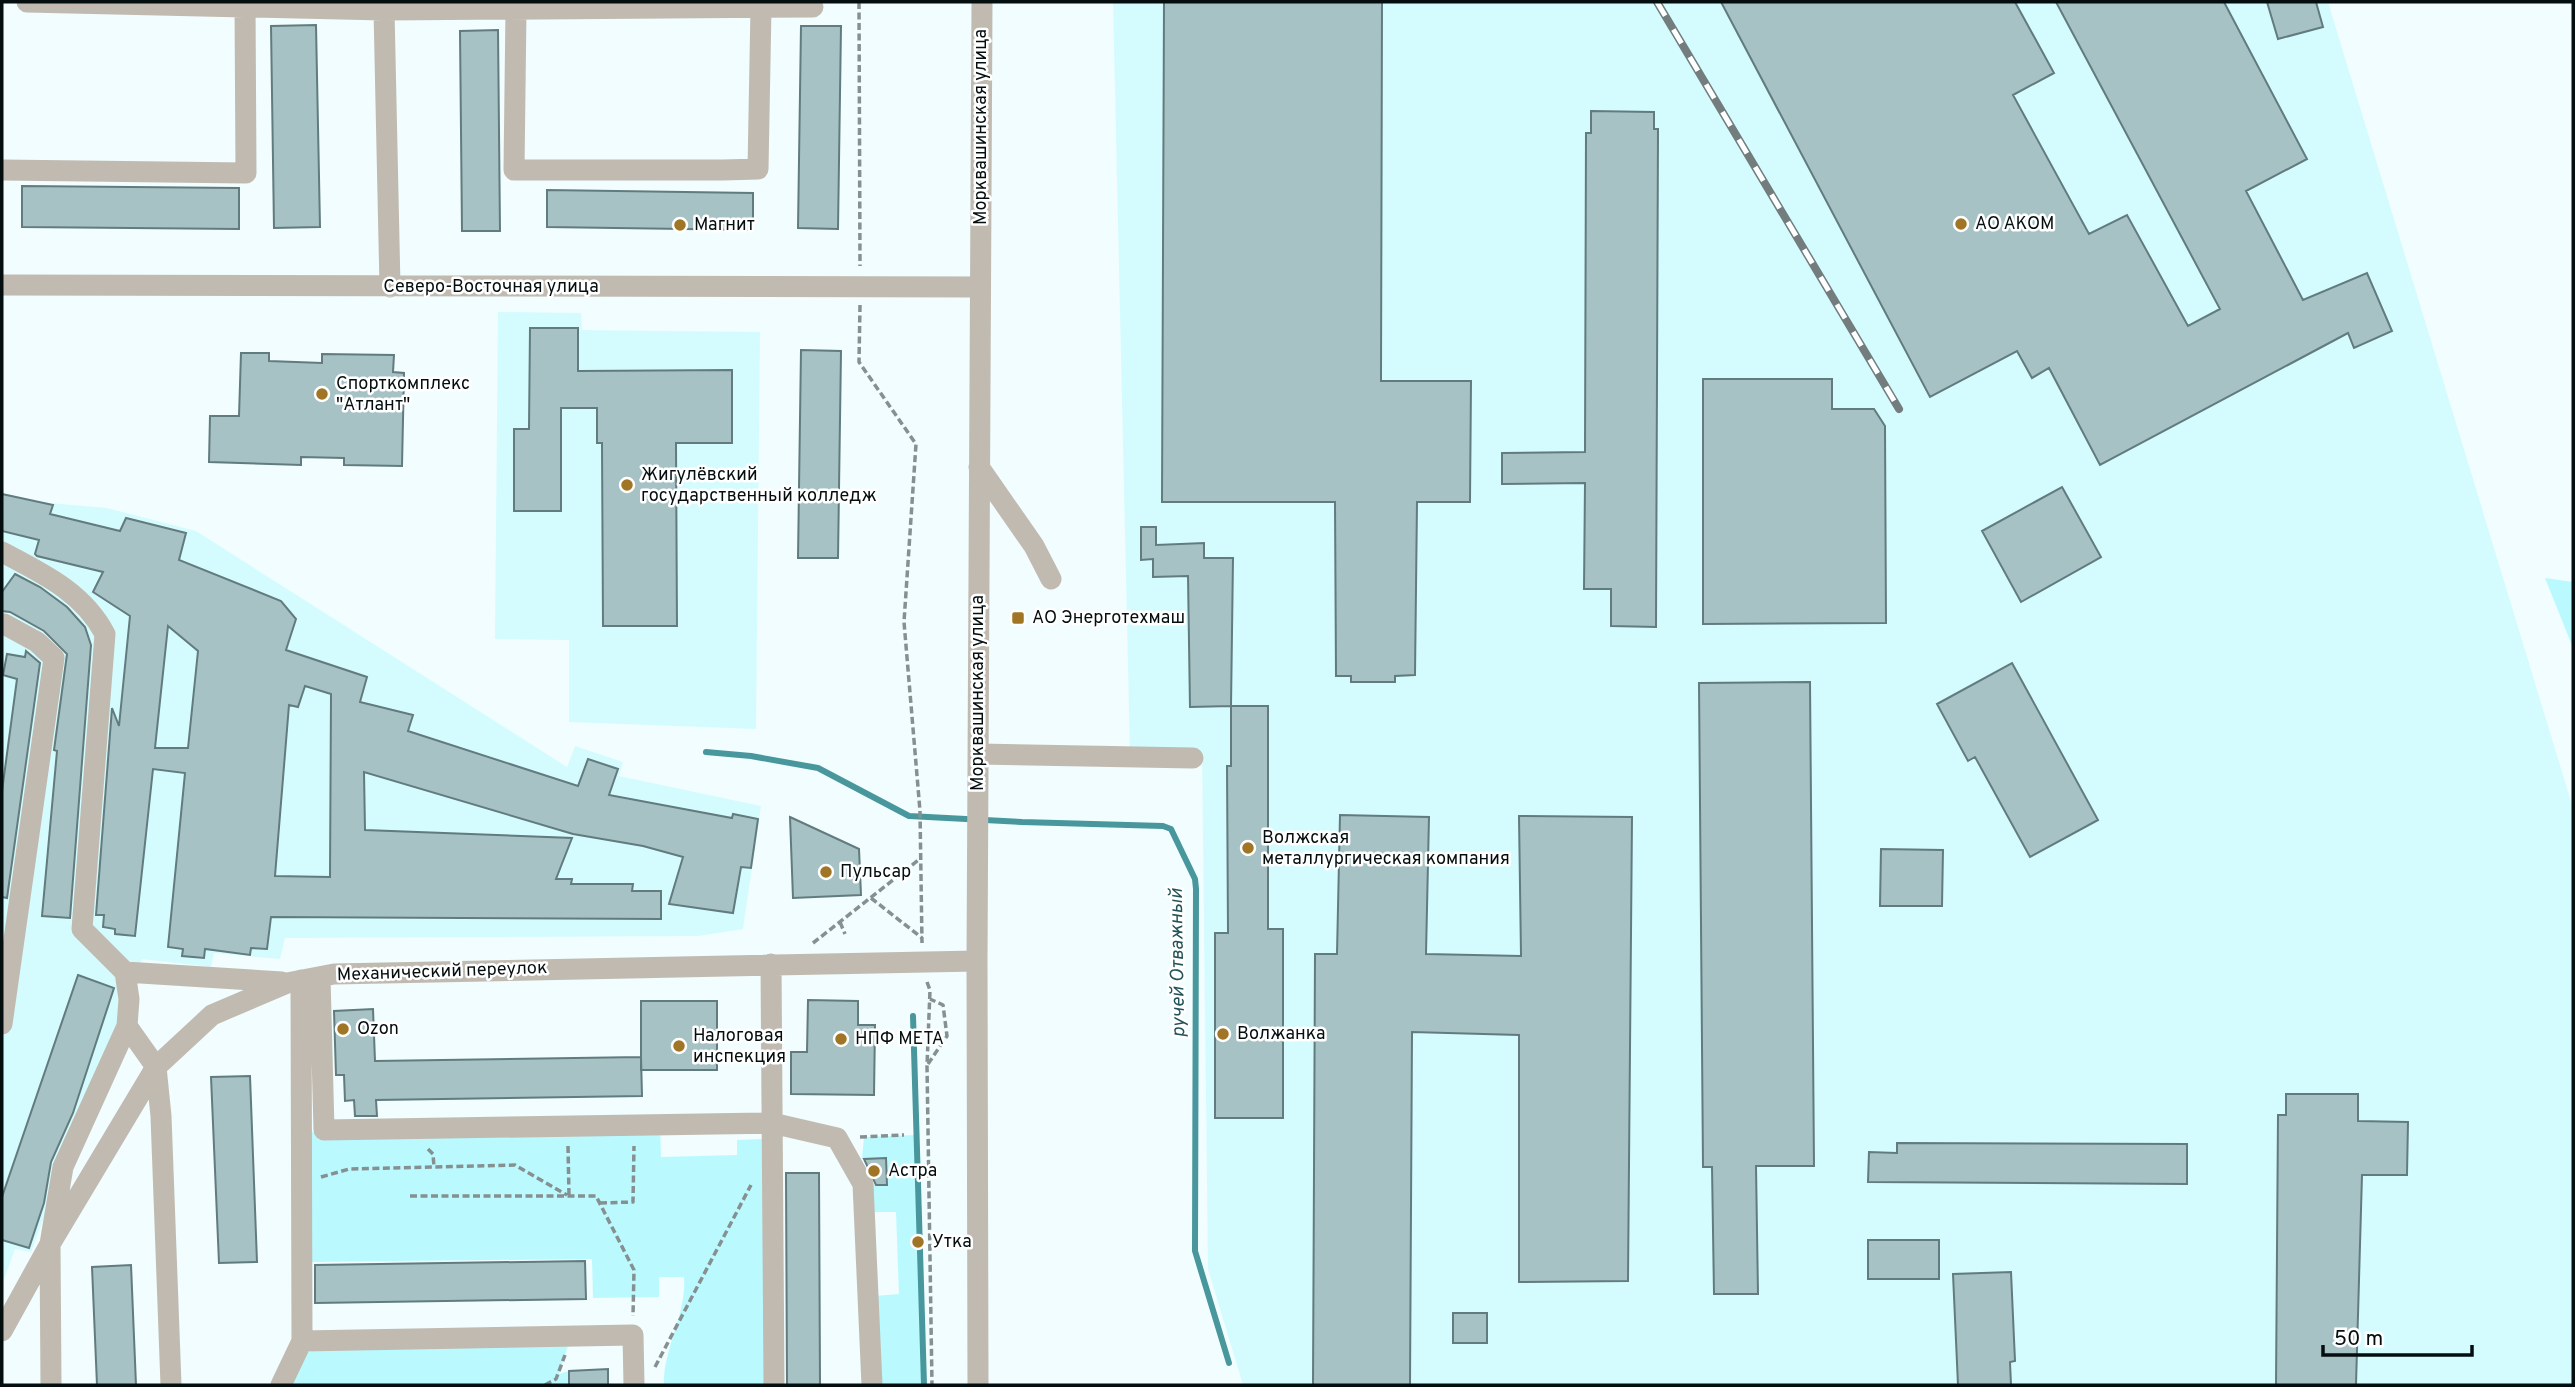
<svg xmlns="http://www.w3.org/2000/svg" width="2575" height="1387" font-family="Overpass,sans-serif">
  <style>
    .built { fill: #d4fcff }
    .green { fill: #bafaff }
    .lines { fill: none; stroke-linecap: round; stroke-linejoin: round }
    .stream { stroke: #48979d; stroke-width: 6 }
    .building { fill: #a6c2c5; stroke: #617b7e; stroke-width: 2; fill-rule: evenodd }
    .path { stroke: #869091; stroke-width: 3.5; stroke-dasharray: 7 3.5; stroke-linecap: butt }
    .minor { stroke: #c0bab1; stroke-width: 21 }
    .rail-casing { stroke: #737d7e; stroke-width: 8 }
    .rail { stroke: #fff; stroke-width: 5; stroke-dasharray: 16; stroke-linecap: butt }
    .poi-dot { fill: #a07525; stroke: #fff; stroke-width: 2.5 }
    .labels { text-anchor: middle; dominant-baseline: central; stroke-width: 5; stroke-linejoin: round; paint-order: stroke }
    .street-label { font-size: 18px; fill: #050e0f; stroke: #fff }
    .poi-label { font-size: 18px; fill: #050e0f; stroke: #fff; text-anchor: start }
    .water-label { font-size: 19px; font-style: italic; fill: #215255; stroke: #fff }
  </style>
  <rect width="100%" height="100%" fill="#f1fdfe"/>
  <path class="built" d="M1113 2H2328L2573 808V1385H1243L1208 1269 1202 754H1130Z
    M498 312 581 313 582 330 760 332 756 729 569 722V640L495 639Z
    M2 499 107 508 196 531 567 767 575 746 623 762 619 776 761 806 743 929 698 936 285 938 280 959 214 953 211 967 142 959 31 1252 15 1249 2 1285Z"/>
  <path class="green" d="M2545 578 2573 582V648Z
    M660 1127 661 1157 737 1155V1140L762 1139 765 1385H664C663 1348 687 1314 684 1277H659V1297L593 1298 592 1259 308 1262 307 1132Z
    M915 1135 924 1385H878L875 1296 899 1294 896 1212H872L871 1185 887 1184 886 1158 862 1159 864 1137Z
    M571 1336 559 1374 569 1371V1385H281L302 1341Z"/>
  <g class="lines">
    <path class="stream" d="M706 752 751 756 818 768 909 816 1022 822 1163 826 1171 829 1195 879 1196 889 1195 1251 1229 1363
      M913 1016 924 1385"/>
  </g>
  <path class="building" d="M1164 2H1382L1381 381H1471L1470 502H1417L1415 675 1395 676V682H1351V676H1336L1335 502H1162Z
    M1721 2H2015L2054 73 2013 95 2089 234 2127 215 2188 326 2220 309 2056 2H2224L2307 159 2246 191 2303 300 2367 273 2392 331 2354 348 2348 333 2100 465 2049 368 2032 378 2017 351 1930 397Z
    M2267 2H2316L2323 27 2278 39Z
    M316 25 320 227 274 228 271 26Z
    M801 26H841L838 229 798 228Z
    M498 30 500 231H462L460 31Z
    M1591 111 1654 112V129H1658L1656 627 1611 626V589H1584L1585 483 1502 484V453L1585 452 1586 133H1591Z
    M22 186 239 188V229L22 227Z
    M547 190 753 193V230L547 227Z
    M530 328H578V371L732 370V443H676L677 626H603L602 443H597V408H561V511H514V429H529Z
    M801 350 841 351 838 558H798Z
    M241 353H269V361L322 363V354L394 355 393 372 404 373 402 466 344 465V458L301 457V465L209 462 210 416H239Z
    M1703 379H1832V409H1874L1885 426 1886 623 1703 624Z
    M2062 487 2101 557 2021 602 1982 531Z
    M2 494 53 505 50 514 120 531 126 518 186 533 179 560 281 601 296 619 286 650 367 677 360 702 413 715 408 731 578 786 588 759 618 769 609 795 732 818 733 814 758 819 751 868 741 867 733 913 669 904 683 857 643 846 573 834 364 772 365 830 572 838 556 879H572L571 884H633L632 891H661V919L271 917 267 949 251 948 250 955 205 949 204 958 182 956 183 949 168 947 185 773 153 769 135 936 115 934V929L103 927 104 915H96L112 708 119 726 130 616 93 592 103 572 37 556 35 554 39 540 2 531ZM168 626 198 651 188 748H155ZM305 686 331 694 330 877 275 876 289 705 298 707Z
    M1141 527H1156V545L1204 543V558H1233L1231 706 1190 707 1188 576 1153 577V559L1141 560Z
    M15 574 40 587 67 607 85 627 91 645 70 918 42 916 57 751 54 750 67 654 44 631 10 612 2 611V592Z
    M26 651 40 663 7 898 2 897V791L17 679 3 675 7 654 25 657Z
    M2012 663 2098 820 2030 857 1975 757 1968 761 1937 704Z
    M1810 682 1814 1166H1756L1758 1294H1714L1712 1167H1703L1699 683Z
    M1231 706H1268V929H1283V1118H1215V933H1228L1227 766H1231Z
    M1340 815 1429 817 1426 954 1521 956 1519 816 1632 817 1628 1281 1519 1282V1035L1412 1032 1410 1385H1313L1315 954H1337Z
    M790 817 859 849 861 895 793 898Z
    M1881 849 1943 850 1942 906H1880Z
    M78 975 114 988 73 1113 51 1162 44 1203 29 1248 2 1240V1197Z
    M808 1000 858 1001V1025H875L874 1095 791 1094V1052H807Z
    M641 1001H717V1070H641Z
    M373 1009 375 1061 641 1057 642 1096 376 1100 377 1116H355L354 1100 345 1101 344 1075H336L334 1011Z
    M250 1076 257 1262 219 1263 211 1077Z
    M2286 1094H2358V1121L2408 1122 2407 1175H2362L2356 1385H2276L2278 1115H2286Z
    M1897 1143 2187 1144V1184L1868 1182 1869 1152 1897 1153Z
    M886 1158 887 1185H876L864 1159Z
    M786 1173H819L820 1385H787Z
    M1868 1240H1939V1279H1868Z
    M585 1261 586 1299 315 1303V1265Z
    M131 1265 136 1385H97L92 1267Z
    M2011 1272 2015 1361 2010 1362 2011 1385H1958L1953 1274Z
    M1453 1313H1487V1343H1453Z
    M608 1369V1385H569V1371Z"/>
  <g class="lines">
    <path class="path" d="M859 2 860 266
      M860 305 859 362 916 444 904 622 920 811 922 943
      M871 898 922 938
      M840 922 845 934
      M813 943 921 858
      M927 982 930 990 927 1066 932 1385
      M928 1064 947 1036 943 1005 930 999
      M860 1137 904 1135
      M568 1146 569 1196
      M428 1149 433 1154 434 1167
      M321 1177 349 1169 515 1165 567 1195
      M410 1196H596L634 1270 633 1316
      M600 1203 633 1202 634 1146
      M655 1367 751 1185
      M545 1385 556 1379 565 1355"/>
    <path class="minor" d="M27 2 384 10 813 7
      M516 9 514 170H723L758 169 761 7
      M384 10 390 287
      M2 170 246 173 245 2
      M2 285 980 287
      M979 467 1034 546 1051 579
      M2 552C42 573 83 592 105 634L82 929 125 972 129 999 127 1026 156 1067 161 1116 171 1385
      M978 754 1193 758
      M771 964 774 1385
      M125 972 282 982
      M320 977 324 1130 772 1123 837 1138 863 1184 872 1385
      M301 980 302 1341 633 1335 634 1385
      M2 1024 54 658 37 642 4 624
      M2 1331 50 1244 156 1067 212 1015 287 983 334 974 977 961
      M51 1385 50 1244 63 1167 127 1026
      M281 1385 302 1341
      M978 1385 977 961 982 2"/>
    <g class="rail-casing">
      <path id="rail" d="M1657 2 1899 409"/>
    </g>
    <use href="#rail" class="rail"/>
  </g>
  <g class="poi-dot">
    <circle cx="1961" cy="224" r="7"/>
    <circle cx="680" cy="225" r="7"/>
    <circle cx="322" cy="394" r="7"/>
    <circle cx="627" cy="485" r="7"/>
    <rect x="1011" y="611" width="14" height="14" rx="3.5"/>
    <circle cx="1248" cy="848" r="7"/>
    <circle cx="826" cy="872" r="7"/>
    <circle cx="343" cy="1029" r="7"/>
    <circle cx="1223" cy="1034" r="7"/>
    <circle cx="841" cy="1039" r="7"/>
    <circle cx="679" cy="1046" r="7"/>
    <circle cx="874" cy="1171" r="7"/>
    <circle cx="918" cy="1242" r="7"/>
  </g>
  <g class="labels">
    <g class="street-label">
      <text transform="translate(981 127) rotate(-90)">Морквашинская улица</text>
      <text x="491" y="287">Северо-Восточная улица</text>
      <text transform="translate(978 693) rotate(-90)">Морквашинская улица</text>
      <text transform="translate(442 972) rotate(-2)">Механический переулок</text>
    </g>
    <g class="poi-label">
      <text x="1975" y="224">АО АКОМ</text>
      <text x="694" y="225">Магнит</text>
      <text x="336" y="384">Спорткомплекс<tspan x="336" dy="21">"Атлант"</tspan></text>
      <text x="641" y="475">Жигулёвский<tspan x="641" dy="21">государственный колледж</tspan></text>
      <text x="1032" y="618">АО Энерготехмаш</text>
      <text x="1262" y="838">Волжская<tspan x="1262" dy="21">металлургическая компания</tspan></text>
      <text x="840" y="872">Пульсар</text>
      <text x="357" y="1029">Ozon</text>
      <text x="1237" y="1034">Волжанка</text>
      <text x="693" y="1036">Налоговая<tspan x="693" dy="21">инспекция</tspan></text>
      <text x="855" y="1039">НПФ МЕТА</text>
      <text x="888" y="1171">Астра</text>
      <text x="932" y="1242">Утка</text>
    </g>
    <g class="water-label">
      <text transform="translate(1178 963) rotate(-91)">ручей Отважный</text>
    </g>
  </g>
  <rect width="2575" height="1387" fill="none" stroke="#050e0f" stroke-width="7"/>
  <path d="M2323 1345v10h149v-10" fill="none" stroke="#050e0f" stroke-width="3.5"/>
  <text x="2334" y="1345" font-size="21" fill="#050e0f" stroke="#ffffff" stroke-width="5" paint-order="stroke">50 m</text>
</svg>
